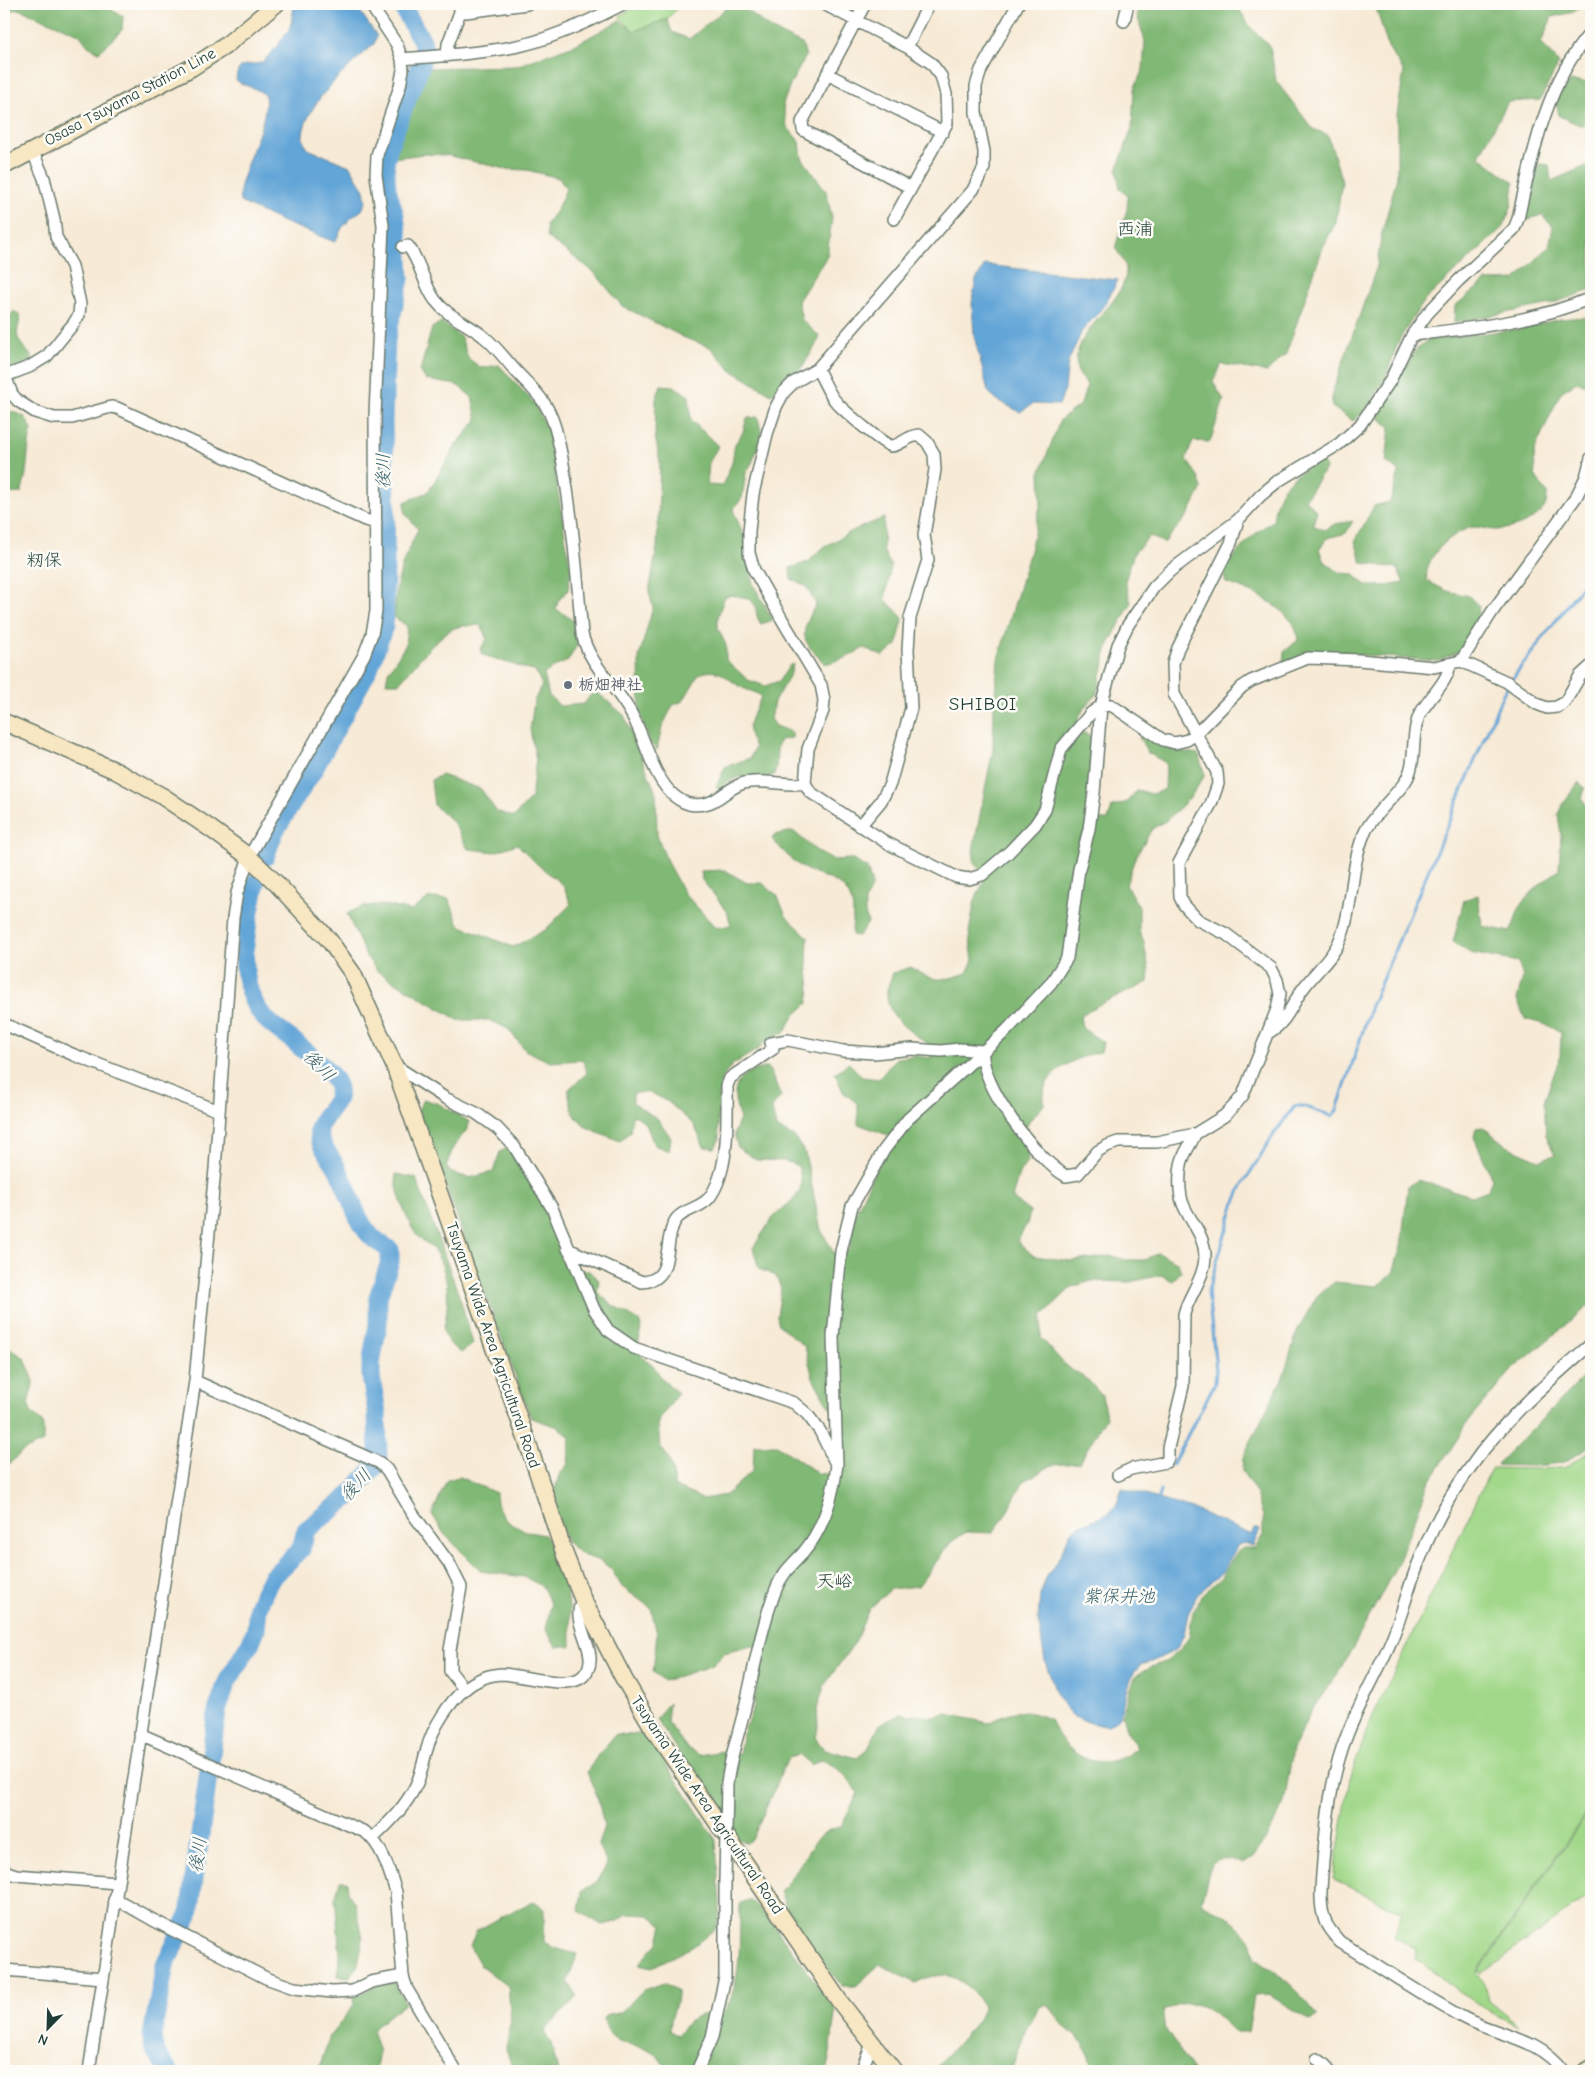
<svg xmlns="http://www.w3.org/2000/svg" width="1595" height="2075" font-family="'Comic Neue','Klee One',sans-serif">
  <style>
    .green { fill: #a1d889; stroke: #608a5e }
    .forest { fill: #80b875; stroke: #507a54 }
    .water { fill: #62a5d7; stroke: #407186 }
    .lines { fill: none; stroke-linecap: round; stroke-linejoin: round }
    .stream { stroke: #62a5d7; stroke-width: 3 }
    .river { stroke: #62a5d7; stroke-width: 19 }
    .street-casing { stroke: #6b7a6d; stroke-width: 14 }
    .secondary-casing { stroke: #6b7a6d; stroke-width: 19 }
    .street { stroke: #fff; stroke-width: 11 }
    .secondary { stroke: #f8e7c3; stroke-width: 16 }
    .street-bridge-casing { stroke: #6b7a6d; stroke-width: 14; stroke-linecap: butt }
    .street-bridge { stroke: #fff; stroke-width: 11 }
    .worship-dot { fill: #6b7280; stroke: #fdfcf7; stroke-width: 2 }
    .labels { text-anchor: middle; dominant-baseline: central; stroke-width: 5; stroke-linejoin: round; paint-order: stroke }
    .street-label { font-size: 16px; fill: #1f3d34; stroke: #fdfcf7 }
    .worship-label { font-size: 16px; font-weight: bold; fill: #5b616d; stroke: #fdfcf7; text-anchor: start }
    .neighbourhood-label { font-size: 18px; fill: #1f3d34; stroke: #fdfcf7 }
    .water-label { font-size: 18px; font-style: italic; fill: #36616d; stroke: #fdfcf7 }
    .quarter-label { font-size: 19px; letter-spacing: 1px; fill: #1f3d34; stroke: #fdfcf7 }
  </style>
  <rect width="100%" height="100%" fill="#fdfcf7"/>
  <filter id="ink" filterUnits="userSpaceOnUse"><feTurbulence type="fractalNoise" baseFrequency=".02" numOctaves="2"/><feDisplacementMap in="SourceGraphic" scale="10" xChannelSelector="R" yChannelSelector="G"/><feConvolveMatrix kernelMatrix="1 2 1 2 8 2 1 2 1" color-interpolation-filters="sRGB"/></filter>
  <filter id="wash" filterUnits="userSpaceOnUse"><feTurbulence type="fractalNoise" baseFrequency=".0096" numOctaves="4" result="noise"/><feDisplacementMap in="SourceGraphic" scale="20" xChannelSelector="R" yChannelSelector="G"/><feGaussianBlur stdDeviation="1.12" result="paint"/><feColorMatrix in="noise" values="0 0 0 0 0 0 0 0 0 0 0 0 0 0 0 0 0 1.4 0 .05"/><feComposite in="paint" operator="in"/></filter>
  <g filter="url(#wash)">
    <rect width="100%" height="100%" fill="#f7ead6"/>
    <path class="green" d="M640 4H682L667 19 634 31 619 16Z
      M1591 1451V1806L1477 1972 1486 1988 1489 2001 1519 2025C1487 2015 1444 1979 1416 1959L1417 1949 1394 1937 1402 1912 1333 1879 1350 1778 1369 1724 1492 1468 1533 1469 1563 1468Z
      M1591 1808V1894L1481 1974 1479 1971Z"/>
    <path class="forest" d="M4 4H112L111 10 123 16 122 30 99 52 88 46 79 34 19 9 4 12Z
      M1138 4H1236L1250 27 1270 46 1276 81 1313 129 1328 135 1342 182 1336 222 1323 247 1286 354 1267 372 1222 364 1213 382 1224 400 1210 442 1193 441 1186 459 1198 476 1202 488 1188 515 1164 543 1150 536 1134 553 1125 581 1131 603 1108 646 1096 696 1086 705 1078 719 1079 731 1094 737 1090 772 1089 820H1108L1112 807 1127 802 1137 790 1152 794 1165 789 1166 763 1148 753 1139 737 1148 735 1172 750 1198 754 1205 775 1190 798 1167 820 1152 829 1135 858 1126 885 1139 907V930L1144 943 1149 970 1148 982C1126 994 1101 1001 1080 1016L1082 1028 1103 1042 1101 1052C1083 1054 1054 1068 1046 1085 1043 1090 1044 1099 1044 1105L1029 1121 1023 1134 1027 1144 1028 1160 1019 1174 1012 1198 1030 1212 1027 1224 1017 1241 1034 1256 1072 1261 1112 1256 1126 1260H1145L1158 1253 1177 1262 1181 1271 1173 1281 1161 1275 1130 1282 1091 1281 1072 1287 1042 1316 1041 1338 1067 1367 1088 1380 1102 1396 1106 1417 1079 1463 1052 1465 1023 1482 1006 1514 993 1533 966 1532 951 1542 918 1586 891 1589 869 1609 855 1642 824 1686 817 1710 818 1726 816 1739 824 1749 857 1758 868 1749 880 1724 902 1714 934 1717 947 1714 989 1723C1014 1708 1023 1709 1050 1719 1065 1757 1102 1777 1137 1748L1126 1730 1122 1714 1135 1677 1144 1670 1167 1661 1181 1649 1189 1637 1193 1612 1201 1596 1221 1577 1237 1552 1244 1548H1255L1263 1535V1517L1256 1493 1242 1471 1243 1457 1283 1377 1298 1329 1317 1296 1335 1282 1377 1286 1393 1273 1401 1246 1408 1186 1418 1180 1472 1196 1488 1190 1492 1178 1474 1137 1476 1128 1483 1127 1507 1146 1539 1160 1555 1155 1546 1135 1544 1102 1560 1057 1561 1032 1547 1025 1525 1019 1517 999 1523 977 1518 962 1470 953 1453 942 1464 900 1478 895 1482 926 1510 932C1515 925 1515 916 1519 909 1529 893 1543 881 1559 870L1561 835 1558 814 1563 803 1579 782 1585 789 1582 798 1591 816V1304L1513 1369 1470 1419 1428 1485 1398 1563 1343 1666 1311 1711 1293 1749 1284 1803 1267 1837 1253 1858 1243 1864C1230 1858 1223 1856 1211 1864L1201 1903 1226 1915 1251 1940 1255 1958C1279 1974 1301 1993 1318 2016L1311 2021 1269 1995 1254 1996 1248 2032H1234C1207 2006 1201 1997 1163 2010L1166 2030 1193 2071H1094L1084 2044 1064 2026 1048 2004 1039 2007 1026 2029 1011 2071H933L978 2020 984 2006C963 1979 950 1966 915 1983L880 1964 856 1986H842C823 1961 787 1920 780 1890 798 1876 808 1842 826 1832 830 1829 836 1828 841 1827L858 1793C851 1779 835 1764 821 1760L811 1765 799 1755 788 1758 752 1840 746 1843 737 1838 656 1719C661 1714 663 1708 669 1703L667 1721 687 1748 699 1755 723 1751 739 1755 742 1736 754 1706 763 1649 752 1646 724 1653 713 1665 664 1681 653 1672 657 1634 651 1608 622 1587 611 1569 601 1561 582 1555 567 1542 551 1503 559 1475 568 1464 570 1437 558 1427 531 1418 418 1111 423 1099 439 1104 470 1122 466 1131 454 1146 446 1166 450 1172 469 1178 493 1172 500 1152 507 1148 520 1159 544 1202 559 1238 558 1249 565 1267 589 1271 599 1280 597 1292 614 1306 639 1321 642 1329 638 1344 642 1357 652 1364 663 1380 678 1393 658 1421 660 1447C671 1458 674 1471 674 1486L702 1499 726 1495 753 1470 754 1445H777L819 1474 840 1473 842 1421 828 1405 813 1378 805 1347 779 1325 777 1316 781 1289 776 1276 759 1269 753 1248C759 1239 766 1227 773 1218 791 1198 808 1198 798 1166L785 1161 757 1160 738 1148 734 1133 740 1119C734 1102 730 1084 748 1073 753 1070 762 1069 768 1067L781 1096 772 1108 776 1128 794 1137 805 1153 821 1230 835 1255 849 1250 856 1213 874 1172 896 1138 858 1124V1104L843 1092 835 1073 849 1063 862 1077 879 1079 896 1058 916 1056 931 1058 927 1043C909 1031 886 1017 887 992 887 987 891 979 893 973L911 967C934 982 940 982 967 973L973 960 969 932 975 900 984 881V872L975 865 973 850 993 749 994 709 998 660 1030 551 1041 502 1040 473 1060 420 1081 404 1087 385C1084 380 1078 374 1077 369 1069 330 1129 303 1126 268 1125 262 1119 254 1115 248L1127 210 1128 196 1120 189 1117 170 1132 128 1134 89 1143 69 1145 41 1137 15Z
      M1375 4H1583L1574 12 1552 17 1541 43 1559 63 1540 100 1508 102 1479 156 1514 183 1511 208 1503 227 1423 302 1399 340 1385 379 1365 411 1353 421 1332 407V393L1377 266 1381 237 1397 177V114L1404 72 1388 47Z
      M730 5 750 12 770 29 802 44 806 56 791 83 783 104 787 127 800 142 802 158 826 191 832 218 827 256 798 301 802 320 820 337C807 362 796 380 771 394L731 370 710 347 685 338 622 306 594 272 547 237 546 224 556 211 566 189 559 178 527 170 505 169 446 155 424 154 393 158 391 147 420 77 430 68 516 66 577 44 620 20 634 31 667 19 672 32 689 39Z
      M1569 81 1591 83V124L1580 125 1559 116 1556 100Z
      M1539 164 1549 165 1551 181 1591 164V290L1551 304 1454 323 1455 306 1486 281 1515 280 1549 247 1553 227 1542 215 1525 220Z
      M14 311 21 317C14 339 17 339 32 357L19 380 15 382 7 372 4 371V322Z
      M1584 317 1591 328V386L1577 382 1561 392 1534 451 1535 475 1547 493C1547 497 1547 504 1544 508 1534 522 1513 529 1496 530 1488 530 1477 525 1469 528 1449 535 1423 558 1427 581L1447 591 1469 596 1479 606 1477 622 1458 652 1437 661 1336 653 1283 663 1284 652 1298 640C1297 635 1296 626 1292 622 1277 602 1249 590 1226 583L1223 572C1237 551 1251 534 1273 521 1277 485 1291 476 1321 461L1326 467 1305 500 1317 511 1313 525 1324 530 1335 524 1353 521 1346 533 1328 538 1319 549 1324 561 1340 573 1353 574 1367 586H1387L1404 583 1397 568 1362 563 1355 541 1374 506 1390 502 1399 472 1386 462 1390 427 1378 417 1415 351 1427 340 1520 329 1560 319Z
      M441 322 461 337 468 358 481 368 499 365 534 403 548 431 571 572 568 590 558 601 556 609 573 620 577 645 568 661 554 667 544 674 549 696 560 706 584 704 594 690 624 715 656 793 657 835 668 864 684 893 716 928 731 925 727 911 702 880 701 871 725 870 747 883H762L777 895 786 916 808 937 807 962 810 989 808 1003 795 1015 784 1033 764 1042 760 1048 732 1065 721 1080 718 1116 719 1140 715 1148 704 1147 694 1125 667 1101 649 1092 633 1093V1103L658 1119 671 1138 669 1151 654 1145 647 1126 637 1116H632L630 1132 620 1141 586 1127 573 1114 568 1090 587 1073 583 1060 550 1062 525 1050 508 1029 489 1020H458L377 971 366 956 347 914C369 900 387 905 411 911L429 898 449 899 459 925 513 947 545 930 571 904 563 885 537 864 517 844 495 852 468 849 453 822 434 805 431 780 441 775 481 789 496 811 514 817 531 798 536 759 530 730 534 701 542 685 536 672 483 655 480 649 487 640 481 625C474 626 465 625 458 627 440 631 413 668 399 683H386L388 672 405 646 407 626 394 617 396 589 403 562 418 529 405 513V502L428 492 457 444 477 420 472 397 457 385 426 380 420 371 432 328Z
      M661 385 674 386 689 396 691 420 718 446 709 463 707 485 722 486 732 463 735 444 743 432 747 418 758 417 762 435 752 463 746 473 742 498 733 510 744 536 753 584 773 620 761 624C757 618 757 616 756 609 755 597 740 597 731 595L724 598 718 617V628L726 645V660L748 680 765 686 779 681 790 665 793 664 791 673 774 702 770 719 775 726 792 732V738L780 740C774 750 779 764 774 775 750 782 739 768 720 790L716 787 725 767 750 758 755 747C742 725 752 719 761 697 756 691 751 692 743 688 725 679 722 666 699 674L683 701 673 705 662 727 657 750 650 743 640 715 639 657 653 607 649 592 657 547 660 462 655 436 656 399Z
      M12 411 25 417 32 429C26 450 29 473 21 493L4 494V419Z
      M884 518 883 550 891 566 885 599 903 618 897 645 883 656 864 648 845 658 825 664C800 638 799 636 816 604L806 586 791 579 790 568 808 562 824 547 854 530Z
      M793 831 818 852 833 860 851 859 867 868 872 885 865 901V913L868 923 858 936 852 935C852 925 854 913 852 904 847 880 824 879 807 870 793 863 783 851 772 839L775 835Z
      M396 1174 416 1178 461 1301 473 1344 461 1353 451 1345 443 1331C450 1304 450 1273 434 1250 430 1244 423 1242 419 1238 409 1228 394 1187 396 1174Z
      M4 1343 25 1359 34 1381 28 1403 31 1412 43 1423V1442L23 1451 6 1467H4Z
      M1591 1370V1447L1561 1463 1533 1466 1496 1465Z
      M459 1477 496 1493C497 1523 518 1530 544 1535 567 1568 571 1607 571 1646H556L546 1630 551 1604 542 1586 524 1577 481 1571 444 1534 432 1514 447 1480Z
      M644 1731 716 1840 720 1909 717 1927 694 1946 652 1967 639 1964 659 1942 663 1925 649 1915 627 1914 617 1922 602 1925 579 1911 582 1891 598 1881 607 1864 598 1845 604 1826 598 1799 587 1772 598 1755 616 1734 633 1735Z
      M340 1881H347L348 1893 356 1905 363 1939 357 1968 349 1977 337 1976 340 1954 335 1898Z
      M750 1900 765 1914 836 2010C832 2030 832 2051 826 2071H668C652 2036 626 2053 609 2033 606 2030 605 2022 604 2018L609 2014 621 2013 643 1990 664 1983 677 1990C678 2005 670 2016 670 2031L678 2034C693 2015 698 2012 722 2016 743 1984 739 1940 740 1903Z
      M534 1901 544 1908V1942L554 1948 577 1954 568 1982 577 1995C568 2009 554 2018 544 2032L551 2043 558 2071H513L506 2048 511 2020 508 1986 481 1966 470 1947 476 1931 507 1914Z
      M394 1982 405 2003 372 2030 379 2052 375 2071H318L330 2036 354 2005 353 1997 376 1986Z"/>
    <path class="water" d="M296 4H355L377 36 374 44C351 65 306 102 303 135 302 140 306 145 308 149L350 166 364 190 366 201 362 210 351 218 342 228 335 242 283 222 240 202C236 172 270 127 265 95 256 87 245 87 236 80 238 59 248 68 262 62 266 61 287 34 289 29 292 23 293 13 294 6Z
      M985 265 1118 280 1104 306 1082 331 1068 362 1065 389 1059 405 1033 404 1020 412 995 399 988 391 974 336 972 303 976 280Z
      M1122 1488 1195 1510 1252 1535 1255 1528 1260 1530 1253 1546 1244 1543 1238 1545 1224 1570 1197 1595 1188 1614 1184 1634 1177 1649 1152 1662 1140 1665 1132 1676 1118 1719 1109 1725 1094 1724 1074 1717 1065 1708 1056 1693 1045 1661 1038 1619 1040 1595 1046 1578 1060 1556 1070 1533 1078 1526 1108 1514 1116 1506Z"/>
    <g class="lines">
      <path class="stream" d="M1172 1465 1215 1383 1216 1370 1208 1291 1235 1202 1243 1184 1274 1134 1295 1106H1303L1332 1116 1337 1110 1371 1006 1503 694 1515 675 1591 574
        M1158 1498 1160 1491"/>
      <path class="river" d="M401 4 422 41 424 51
        M265 857 274 832 314 769 369 668 384 626 386 502 383 422 386 339 400 279 398 236 395 216 387 189 385 163 389 145 421 64
        M169 2071C161 2060 152 2051 152 2036L165 1965 189 1915 217 1711 227 1682 250 1644 256 1629 258 1607 264 1592 272 1577 301 1549 306 1530 347 1498 373 1469 378 1458 377 1412 371 1377V1364L378 1324V1297L390 1262V1250C384 1245 374 1241 369 1234 352 1214 348 1182 332 1160 326 1151 317 1141 319 1129 322 1114 344 1101 337 1085 330 1068 310 1056 297 1044 286 1035 271 1026 262 1015 233 979 247 924 256 882"/>
    </g>
  </g>
  <g filter="url(#ink)">
    <g class="lines">
      <g class="street-casing">
        <path id="street" d="M824 4 907 47 931 63 941 76 946 94 947 123 894 219
          M865 4 802 122 803 130 911 188
          M1018 4 981 70 976 86V112L984 151V168L973 190 817 369 793 383 784 392 776 407 767 434 753 494 749 531V553L754 570 783 621 821 685 824 700 823 711 808 749 805 783 810 792 887 843 956 877 969 879 982 875 1009 852 1035 825 1045 810 1061 749 1091 713 1101 706 1111 705 1163 740 1175 743 1187 740 1196 734 1242 687 1251 681 1308 658 1359 660 1434 667 1461 661 1507 682 1537 704 1547 708 1557 707 1565 702 1580 676 1591 666
          M460 10 466 12 527 4
          M1124 21 1128 4
          M907 47 929 4
          M447 56 448 44 463 4
          M402 59C439 56 476 54 513 47 547 41 592 20 623 4
          M827 74 943 132
          M403 247 408 246C421 263 423 283 435 300 448 317 467 323 483 336 495 345 504 358 514 369 523 379 534 389 542 400 555 417 559 443 563 464 573 521 577 577 582 634 590 667 618 687 633 717 646 741 651 771 670 792 675 797 682 802 689 804 716 809 723 789 744 783 764 778 785 787 805 783
          M1412 335C1473 328 1534 322 1591 298
          M817 369C824 380 828 394 837 403 843 410 885 446 891 446 900 446 907 436 919 435L927 442 934 454 935 470 924 535 928 560 910 618 908 650 911 708 890 784 881 801 860 826
          M4 373 12 394 18 401 35 412 54 418H72L111 407 117 408 365 520 376 523
          M5 376 29 367 47 356 74 323 79 315 80 304 72 266 56 237 54 219 44 178 32 150
          M1461 661 1492 612 1576 497 1586 477 1591 458
          M4 1024 74 1055 219 1111
          M1268 1033C1286 1023 1291 1006 1302 990 1316 970 1334 958 1342 935 1354 902 1350 865 1365 832 1374 813 1393 799 1405 782 1418 762 1410 736 1419 716 1427 699 1448 683 1450 664
          M771 1043 788 1040 843 1051 874 1053 912 1049 941 1051 960 1049 983 1051
          M983 1051C979 1084 1037 1160 1066 1176L1078 1174 1098 1151 1107 1146 1118 1142H1157L1195 1134 1224 1116 1235 1105 1243 1095 1277 1009 1280 994 1277 980 1271 968 1226 934 1198 920 1184 905 1180 897 1179 863 1211 804 1218 784 1217 772 1174 694 1173 663 1178 648 1231 543 1238 520
          M394 1065 445 1098 476 1113 497 1128 514 1146 552 1208 594 1309 608 1330 634 1348 794 1403 807 1414 820 1431 836 1464
          M568 1249 642 1282C676 1280 662 1243 675 1221 681 1210 700 1209 709 1198 730 1171 727 1119 727 1086L730 1078 773 1049
          M195 1381 380 1463 387 1470 413 1514 449 1563 461 1587 450 1650V1671L464 1689
          M1118 1475 1131 1469 1166 1462 1168 1458V1448L1183 1386 1184 1314C1189 1294 1205 1278 1205 1256 1205 1235 1190 1222 1183 1204 1179 1194 1179 1176 1181 1165 1183 1153 1191 1145 1195 1134
          M140 1734 365 1832C382 1844 390 1873 396 1892L403 1976 407 1989 456 2071
          M727 1784C730 1757 740 1730 746 1703 755 1665 762 1625 776 1589 782 1573 792 1565 803 1553 824 1528 833 1497 837 1465L833 1337 841 1251 852 1206 884 1150 908 1119 1007 1030 1051 983 1067 958 1079 869 1089 829 1094 793 1101 706 1118 645 1128 625 1154 587 1170 571 1238 520 1260 496 1278 481 1339 444 1360 425 1390 381 1412 335 1427 314 1458 281 1514 229 1518 219C1532 155 1546 83 1591 32
          M373 1838C390 1822 406 1806 416 1785 422 1773 423 1761 427 1749 432 1729 449 1702 465 1689 475 1680 490 1674 503 1674 522 1675 571 1691 584 1675 604 1653 567 1623 583 1600
          M4 1871 16 1875 117 1883
          M114 1900 123 1903 153 1920 266 1978 294 1988 332 1992 353 1991 371 1982 403 1976
          M4 1970 103 1978
          M1317 2059 1326 2065 1329 2071
          M89 2071 195 1381 215 1169 233 918 237 893 249 857 364 655 372 634 376 611 375 415 383 225 376 175 377 155 400 86 403 70 402 59 397 45 370 4
          M697 2071 712 2037 725 1977V1881
          M861 2071 872 2044
          M1563 2071C1539 2037 1497 2036 1464 2018 1421 1995 1381 1967 1340 1942 1334 1935 1328 1929 1325 1921 1318 1902 1322 1880 1323 1861 1327 1817 1331 1776 1347 1735 1360 1701 1380 1669 1393 1636 1403 1612 1408 1588 1418 1564 1431 1530 1448 1497 1470 1468 1503 1420 1548 1382 1591 1344"/>
      </g>
      <g class="secondary-casing">
        <path id="secondary" d="M4 166 191 68 225 46 276 4
          M4 722 114 770 162 796 211 829 249 857 276 883 329 940 353 974 394 1065 528 1444 565 1555 583 1600 624 1679 656 1733 840 2002 894 2071
          M1586 2071 1591 2068"/>
      </g>
      <use href="#street" class="street"/>
      <use href="#secondary" class="secondary"/>
      <g class="street-bridge-casing">
        <path id="street-bridge" d="M725 1881 727 1784"/>
      </g>
      <use href="#street-bridge" class="street-bridge"/>
    </g>
  </g>
  <circle class="worship-dot" cx="568" cy="685" r="5"/>
  <g class="labels">
    <g class="street-label">
      <text transform="translate(130 97) rotate(-28)">Osasa Tsuyama Station Line</text>
      <text transform="translate(493 1345) rotate(71)">Tsuyama Wide Area Agricultural Road</text>
      <text transform="translate(707 1805) rotate(56)">Tsuyama Wide Area Agricultural Road</text>
    </g>
    <g class="worship-label">
      <text x="578" y="685">栃畑神社</text>
    </g>
    <g class="neighbourhood-label">
      <text x="1135" y="229">西浦</text>
      <text x="44" y="560">籾保</text>
      <text x="834" y="1581">天峪</text>
    </g>
    <g class="water-label">
      <text transform="translate(383 471) rotate(-90)">後川</text>
      <text transform="translate(319 1066) rotate(46)">後川</text>
      <text transform="translate(356 1485) rotate(-47)">後川</text>
      <text x="1119" y="1596">紫保井池</text>
      <text transform="translate(198 1855) rotate(-82)">後川</text>
    </g>
    <g class="quarter-label">
      <text x="983" y="704">SHIBOI</text>
    </g>
  </g>
  <rect width="1595" height="2075" fill="none" stroke="#fdfcf7" stroke-width="20"/>
  <g transform="translate(48 2028) rotate(203)" stroke="#fdfcf7" stroke-width="4" paint-order="stroke">
  <path d="M0-4L9 19L0 12L-9 19Z" fill="#1f3d34"/>
  <text y="-8" font-size="14" font-weight="bold" text-anchor="middle" fill="#1f3d34">N</text>
  </g>
</svg>
